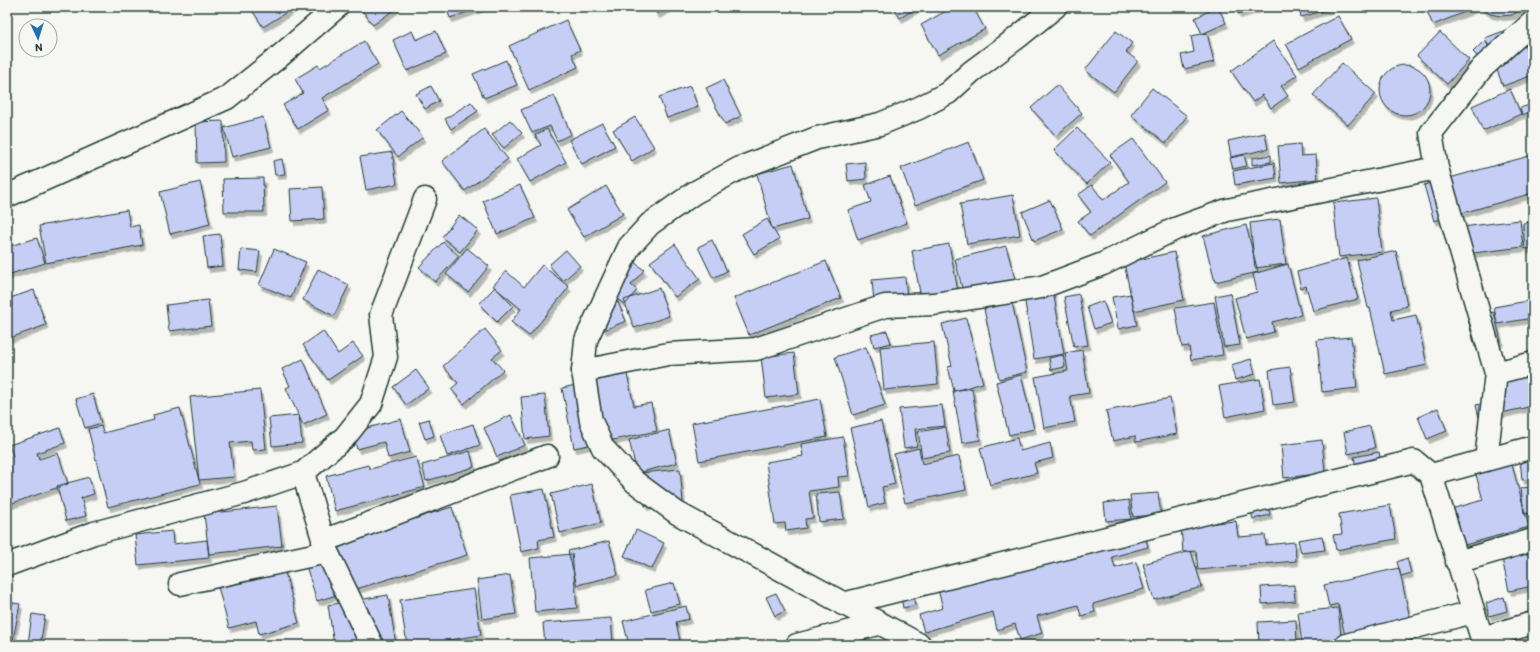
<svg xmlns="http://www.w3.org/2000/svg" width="1540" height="652" font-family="Itim,sans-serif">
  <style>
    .building { fill: #c7cef6; stroke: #1f3d34; filter: url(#shadow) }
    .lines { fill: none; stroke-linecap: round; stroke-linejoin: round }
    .street-casing { stroke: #1f3d34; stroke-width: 25 }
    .secondary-casing { stroke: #1f3d34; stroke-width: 25 }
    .street { stroke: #f6f6f2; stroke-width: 22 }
    .secondary { stroke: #f6f6f2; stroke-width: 22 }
  </style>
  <defs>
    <filter id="shadow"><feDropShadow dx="2.5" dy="4.5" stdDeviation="0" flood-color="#0004"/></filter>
  </defs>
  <rect width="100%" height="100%" fill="#f6f6f2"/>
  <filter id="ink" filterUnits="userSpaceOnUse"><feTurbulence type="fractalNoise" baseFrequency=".025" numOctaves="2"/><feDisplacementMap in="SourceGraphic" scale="8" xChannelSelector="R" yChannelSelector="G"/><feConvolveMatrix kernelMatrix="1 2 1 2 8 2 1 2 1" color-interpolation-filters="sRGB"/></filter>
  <g filter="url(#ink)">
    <path class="building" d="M250 7H295L263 27Z
      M360 7H398L373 25Z
      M446 7H482L450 18Z
      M653 7H670L657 14Z
      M893 7H918L900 18Z
      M953 7H973L985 29 938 55 921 25Z
      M1217 7H1218L1226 23 1202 34 1195 18Z
      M1236 7H1262L1238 14Z
      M1299 7H1329L1330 9 1301 17Z
      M1425 7H1477L1433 25Z
      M1480 7H1526L1512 15 1501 16 1490 14Z
      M1338 16 1351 39 1299 67 1286 44Z
      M566 20 580 50 572 54 578 67 529 90 509 46Z
      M1517 26 1533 69V75L1503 86 1485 38Z
      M412 31 416 40 436 31 446 54 407 71 393 40Z
      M1116 31 1132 43 1126 52 1138 61 1114 92 1085 70Z
      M1533 31V60L1525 34Z
      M1440 32 1469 60 1447 84 1417 56Z
      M1207 33 1214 62 1184 69 1181 55 1194 52 1191 36Z
      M364 41 378 64 322 98 329 110 298 129 283 105 303 93 295 79 318 65 320 68Z
      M1273 41 1297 75 1281 86 1288 96 1271 108 1262 95 1253 102 1231 71Z
      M1484 41 1491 47 1480 59 1473 52Z
      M506 60 517 85 484 98 473 74Z
      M1342 63 1376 94 1348 125 1313 95Z
      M1380 90a25 25 0 1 1 50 0a25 25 0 1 1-50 0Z
      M723 80 741 116 725 124 706 88Z
      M1057 85 1082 113 1056 136 1031 108Z
      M431 86 439 101 425 109 416 94Z
      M690 86 698 107 667 118 659 97Z
      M1152 88 1187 116 1166 143 1131 115Z
      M1510 89 1521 114 1483 131 1472 106Z
      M554 95 571 134 557 141 550 126 532 133 521 110Z
      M471 102 478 111 451 129 445 119Z
      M1533 104V111L1522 115 1520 108Z
      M401 111 423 137 398 157 377 130Z
      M263 117 271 147 232 157 224 128Z
      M635 117 654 147 632 161 613 130Z
      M510 120 522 133 504 148 492 135Z
      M223 121 224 162 197 163 196 122Z
      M602 123 615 146 582 164 569 140Z
      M1077 128 1110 162 1087 184 1054 150Z
      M484 129 508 159 465 191 442 161Z
      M547 129 566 162 530 182 517 159 541 145 535 135Z
      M1265 133 1268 149 1231 157 1228 141Z
      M1133 139 1165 182 1090 236 1078 221 1091 212 1078 195 1092 185 1103 200 1129 182 1110 155Z
      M969 142 983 180 915 205 901 168Z
      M1300 144 1301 156 1316 155 1318 179 1281 183 1278 146Z
      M392 152 397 184 366 190 360 157Z
      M1244 155 1247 166 1233 169 1230 158Z
      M1271 155V162L1252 165V158Z
      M1533 155V193L1434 221 1424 185Z
      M282 159 285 174 275 175 273 161Z
      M865 162 866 179 848 181 846 164Z
      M1274 163 1276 178 1235 185 1233 171Z
      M793 164 808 219 772 229 757 174Z
      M890 176 907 223 858 240 848 210 871 202 865 185Z
      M263 178 264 212H224L223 179Z
      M200 182 210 224 170 234 160 192Z
      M520 185 535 218 497 234 483 201Z
      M606 186 623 214 584 237 567 210Z
      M322 187 324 219 292 221 290 189Z
      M1013 195 1020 235 967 244 960 204Z
      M1376 198 1382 252 1339 257 1333 203Z
      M1050 200 1063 229 1034 241 1022 212Z
      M127 210 130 227 139 225 142 245 46 263 39 226Z
      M459 215 478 230 460 252 442 237Z
      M767 219 779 239 754 254 742 234Z
      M1280 219 1286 264 1255 268 1250 223Z
      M1520 220 1523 247 1465 254 1462 227Z
      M1533 222V248L1525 249 1523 223Z
      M1246 225 1258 272 1215 282 1203 236Z
      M220 234 223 266 207 268 203 236Z
      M7 237 10 246 37 238 45 263 7 275Z
      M712 240 727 271 713 278 698 247Z
      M443 242 459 256 435 282 419 267Z
      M675 244 700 279 675 297 650 262Z
      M949 244 958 291 921 298 912 251Z
      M1006 246 1015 279 963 292 955 259Z
      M467 248 489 266 468 292 446 274Z
      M241 249 260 251 257 272 239 270Z
      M274 249 306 262 291 298 259 285Z
      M566 250 580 266 563 281 549 265Z
      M1396 251 1407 306 1391 310 1393 320 1416 315 1427 365 1385 374 1370 308H1368L1357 260Z
      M1174 252 1184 300 1134 311 1124 263Z
      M627 256 644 270 631 285 637 290 625 305 602 287Z
      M1347 258 1358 299 1313 311 1306 286 1301 288 1297 272Z
      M826 261 841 298 749 335 734 298Z
      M1288 264 1301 315 1272 322 1274 332 1246 339 1235 298 1257 292 1253 274Z
      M542 265 569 287 529 336 511 322 521 309 493 286 506 271 524 287Z
      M318 269 349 285 334 316 303 300Z
      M905 277 907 299 874 302 872 280Z
      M495 287 513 306 497 322 479 304Z
      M659 288 669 316 634 328 624 300Z
      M34 290 46 325 10 338 7 329V299Z
      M1053 291 1064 354 1034 359 1024 296Z
      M1230 293 1240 345 1224 347 1215 296Z
      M1079 294 1088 345 1074 347 1064 297Z
      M1131 294 1137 325 1118 329 1112 297Z
      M208 300 211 326 169 331 166 305Z
      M1533 300V318L1497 324 1494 307Z
      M1103 301 1111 323 1094 329 1087 307Z
      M618 302 626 321 604 330 596 312Z
      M1012 302 1027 372 999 379 984 309Z
      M1214 302 1223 355 1191 360 1189 346 1182 347 1175 308Z
      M1494 312 1501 341 1475 347 1468 319Z
      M966 318 983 383 954 391 948 367 952 366 942 324Z
      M485 329 502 350 492 358 503 370 464 404 451 389 458 383 443 366Z
      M323 331 338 354 353 343 363 356 328 380 303 345Z
      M887 331 891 343 874 347 871 335Z
      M1351 337 1357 388 1322 392 1317 340Z
      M934 342 938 384 884 390 880 347Z
      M866 347 885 405 853 415 835 357Z
      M1082 350 1089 393 1070 396 1075 422 1044 428 1035 377 1068 371 1065 353Z
      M794 353 799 394 766 398 761 357Z
      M1063 355 1065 367 1051 370 1049 358Z
      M303 359 327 414 303 425 286 388 290 386 282 369Z
      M1251 359 1255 374 1235 380 1231 365Z
      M1290 367 1295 402 1273 405 1269 370Z
      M416 370 429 388 406 405 393 387Z
      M1533 371V406L1479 418 1476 405 1490 402 1485 381Z
      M627 374 634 406 651 403 657 431 574 448 562 388Z
      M1021 375 1034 429 1009 435 996 382Z
      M1260 379 1265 409 1225 417 1219 386Z
      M972 388 980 440 962 443 953 391Z
      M260 390 266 449 252 450 251 441 230 443 234 477 199 480 190 397Z
      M93 394 101 423 85 428 76 399Z
      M545 395 549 436 525 439 521 397Z
      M1170 398 1177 434 1136 442 1135 436 1113 441 1106 411Z
      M820 399 827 437 699 461 692 423Z
      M942 405 945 426 915 429 917 446 904 448 899 409Z
      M180 408 200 484 108 507 88 429 101 426 103 433 154 420 153 415Z
      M1438 408 1447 431 1427 439 1418 417Z
      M299 415 302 443 272 446 269 418Z
      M511 415 525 445 497 457 484 428Z
      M401 419 410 452 388 458 384 442 357 449 352 432Z
      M429 419 434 436 425 439 419 422Z
      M881 421 895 484 882 487 885 503 869 507 850 428Z
      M473 424 480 445 447 456 440 435Z
      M1370 426 1375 448 1348 454 1344 432Z
      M946 427 950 453 922 458 918 432Z
      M60 428 65 443 37 453 39 459 58 453 68 484 7 505V458L13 456 9 445Z
      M669 430 677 463 637 473 629 440Z
      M843 437 849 476 838 477 839 487 809 491 813 518 805 519 806 528 786 531 785 523 775 524 766 462 803 456 801 444Z
      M1017 438 1020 451 1050 443 1053 458 1034 463 1037 473 990 485 980 448Z
      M1322 440 1325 473 1284 478 1281 445Z
      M1533 446V479L1522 480 1519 448Z
      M919 448 922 464 959 456 966 490 905 503 894 454Z
      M470 451 474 467 426 481 422 465Z
      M1379 452 1381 463 1356 468 1354 457Z
      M1509 454 1529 527 1454 548 1444 511 1483 500 1473 464Z
      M416 457 425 487 335 511 326 476 368 465 370 469Z
      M680 469 683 502 645 506 641 473Z
      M89 477 94 494 81 498 86 516 66 521 57 486Z
      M592 484 601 523 560 533 551 494Z
      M1531 487 1533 513 1524 514 1521 488Z
      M544 489 554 537 538 540 539 548 521 552 510 495Z
      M840 492 844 519 819 522 816 494Z
      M1158 493 1161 514 1133 517 1130 495Z
      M1266 498 1270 515 1253 519 1249 503Z
      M1129 500 1131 519 1106 521 1104 503Z
      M1390 505 1396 539 1336 550 1333 535 1342 534 1339 514Z
      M277 506 282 546 209 554 204 514Z
      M452 507 467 555 317 601 302 553Z
      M1236 521 1238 537 1265 535 1266 545 1295 542 1296 561 1198 570 1196 551 1183 552 1181 526Z
      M636 530 664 543 652 569 624 556Z
      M172 531 173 544 207 540 209 558 138 565 135 535Z
      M1144 532 1148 547 1112 557 1115 568 1136 562 1144 589 1093 604 1095 612 1081 616 1078 605 1037 616 1042 633 1020 640 1015 624 997 630 993 612 924 632 919 615 943 608 938 590Z
      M1322 536 1325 550 1301 553 1298 540Z
      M609 541 618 575 577 585 568 551Z
      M1533 542V586L1509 591 1500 549Z
      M1191 551 1202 587 1154 600 1143 564Z
      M572 554 577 608 535 612 530 558Z
      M1407 558 1411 573 1401 576 1397 562Z
      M283 565 299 623 259 634 256 621 229 628 217 583Z
      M1399 568 1411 623 1345 636 1338 604 1329 606 1324 585Z
      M510 575 516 614 482 619 477 580Z
      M674 583 680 604 651 611 645 590Z
      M1294 585 1295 601 1262 604 1261 587Z
      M474 589 481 635 418 645H407L400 600Z
      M912 590 915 605 903 608 900 592Z
      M776 593 785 611 775 616 766 597Z
      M388 595 396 645H334L328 605Z
      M1504 597 1507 611 1489 616 1486 603Z
      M7 602 20 604 12 645H7Z
      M686 606 689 619 676 622 680 641 663 645H629L623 621Z
      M1338 608 1342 645H1302L1298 612Z
      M32 614 45 616 40 645 28 644Z
      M611 618 613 645H545L543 623Z
      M1296 620 1297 645H1259L1258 622Z
      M531 641 532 645H500Z
      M1201 641 1202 645H1181Z"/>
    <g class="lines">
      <g class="street-casing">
        <path id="street" d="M7 196 227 98 280 56 337 7
          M583 371 668 354 756 349 885 306 934 304 1042 287 1103 264 1175 229 1227 210 1437 168
          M1496 373 1533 363
          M1486 460 1496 373 1437 168 1431 133 1482 68 1533 22
          M303 473 327 552 372 645
          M1431 475 1533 447
          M323 541 547 456
          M1457 562 1533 540
          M7 565 94 533 244 493 303 473 345 437 371 404 386 357 381 315 425 199
          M180 584 327 552
          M843 604 1414 461 1431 475 1484 645
          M1482 638 1533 623
          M797 645 878 624
          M1346 645 1473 612"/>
      </g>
      <g class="secondary-casing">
        <path id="secondary" d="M920 645 677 513 635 482 603 448 591 421 583 371 586 340 629 247 650 224 694 193 740 168 817 138 880 124 919 108 948 93 971 72 1018 37 1055 7"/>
      </g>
      <use href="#street" class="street"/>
      <use href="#secondary" class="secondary"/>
    </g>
  </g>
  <rect width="1540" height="652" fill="none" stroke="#f6f6f2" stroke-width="24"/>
  <rect x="12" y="12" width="1516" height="628" fill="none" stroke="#1f3d34" stroke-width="1.5" filter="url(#ink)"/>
  <g transform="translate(38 38) rotate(176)"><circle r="19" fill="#f6f6f2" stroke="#a0aca6"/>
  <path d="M0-3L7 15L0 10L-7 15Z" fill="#1f6fb2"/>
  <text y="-6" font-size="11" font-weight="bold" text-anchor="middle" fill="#1f3d34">N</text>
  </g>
</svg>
